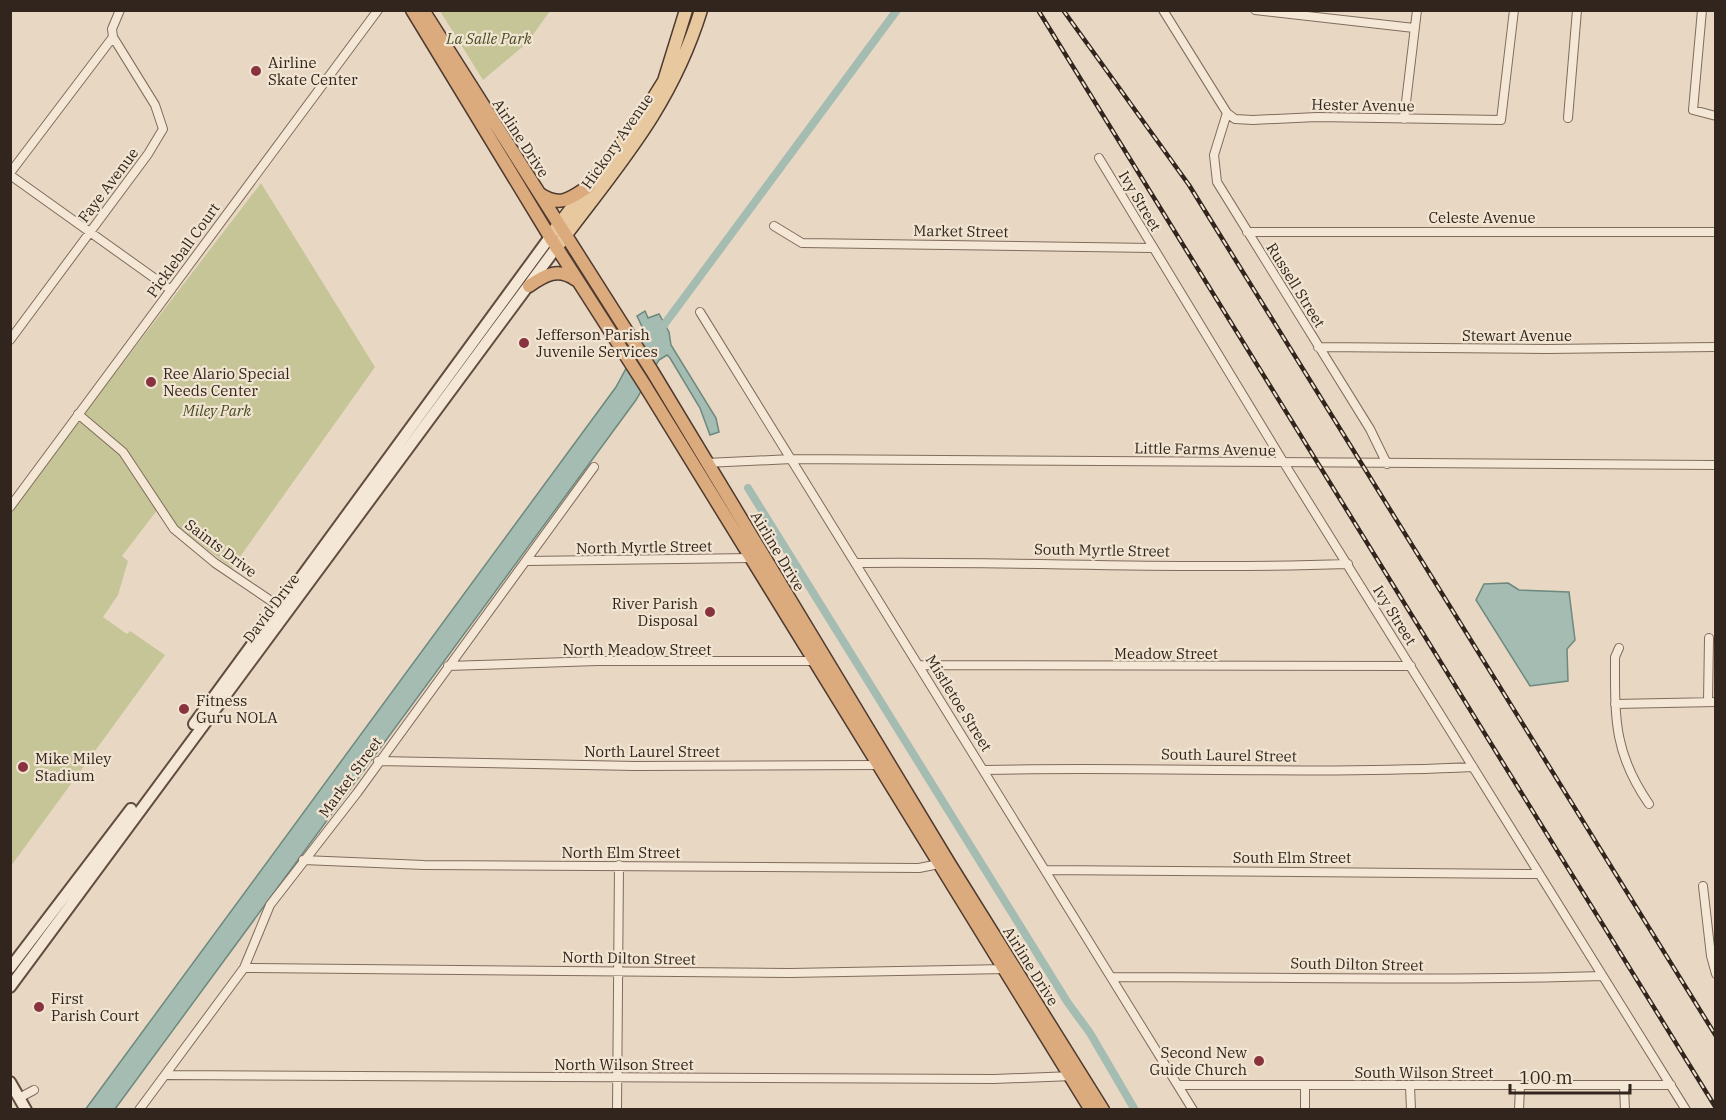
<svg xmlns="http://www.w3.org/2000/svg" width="1726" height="1120" font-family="'IBM Plex Serif',serif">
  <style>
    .park { fill: #c5c598 }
    .water { fill: #a4bcb2; stroke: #6d887e; stroke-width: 1.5 }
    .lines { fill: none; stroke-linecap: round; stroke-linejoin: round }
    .canal { stroke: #a4bcb2; stroke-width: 8 }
    .minor-casing { stroke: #806b5c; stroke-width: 10 }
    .secondary-casing { stroke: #624c3f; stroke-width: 14 }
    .primary-casing { stroke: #4e3a30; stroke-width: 15 }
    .trunk-casing { stroke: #4e3a30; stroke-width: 15 }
    .minor { stroke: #f4e7d5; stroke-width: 8 }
    .secondary { stroke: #f4e7d5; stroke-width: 10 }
    .primary { stroke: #e8c89e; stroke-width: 12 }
    .trunk { stroke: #dcab7d; stroke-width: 12 }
    .rail-casing { stroke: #32251e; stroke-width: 4.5 }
    .rail { stroke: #f1e4d1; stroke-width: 2; stroke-dasharray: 7; stroke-linecap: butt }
    .poi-dot { fill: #88333e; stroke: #f1e4d1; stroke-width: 2 }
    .labels { text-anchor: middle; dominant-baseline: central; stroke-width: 4.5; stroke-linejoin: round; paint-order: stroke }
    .park-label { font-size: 15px; font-style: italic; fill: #474c27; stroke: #f1e4d1 }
    .poi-label { font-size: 15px; fill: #32251e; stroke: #f1e4d1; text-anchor: start }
    .street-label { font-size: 15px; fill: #32251e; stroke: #f1e4d1 }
  </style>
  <rect width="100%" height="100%" fill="#e8d8c3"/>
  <path class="park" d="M440 11H550L527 43 483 80Z
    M261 183 375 367 232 568 177 527 161 505 122 556 128 561 118 595 103 617 127 634 130 631 165 655 11 866V509Z"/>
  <path class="water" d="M645 311 648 318 659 314 669 332 671 345 716 418 719 432 710 435 700 408 670 358 667 355 659 360 636 400 115 1109 85 1110 616 387 645 333 637 316Z
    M1508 583 1519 590 1569 592 1575 640 1567 649 1568 681 1530 686 1476 600 1484 584Z"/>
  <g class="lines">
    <path class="canal" d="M658 333 897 10
      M748 488 1068 1003 1090 1033 1135 1110"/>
    <g class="minor-casing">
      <path id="minor" d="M1163 10 1227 113 1235 119 1253 120 1317 117 1501 120 1514 10
        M1255 10 1414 28
        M1702 10 1693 110 1716 116
        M1227 113 1214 155 1217 182 1370 429 1387 464
        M1568 118 1577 10
        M1404 119 1417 10
        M1099 158 1284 463 1686 1110
        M10 173 113 37 112 29 120 10
        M10 175 171 290
        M774 226 802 243 1152 248
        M1247 232H1716
        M700 312 1193 1110
        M10 340 148 154 163 129 155 105 113 37
        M1318 347 1546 349 1716 347
        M78 414 123 452 174 529 215 563 283 609
        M706 463 792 459 1716 465
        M10 507 378 10
        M526 561 752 558
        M856 563C1020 561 1184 570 1348 564
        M1619 648 1615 657C1615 717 1613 752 1649 804
        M920 665 1411 666
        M448 666 597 661H817
        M1708 702 1709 638
        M1615 704 1716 702
        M378 761 635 766 880 765
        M984 770C1147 766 1310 775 1473 767
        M303 860 424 865 919 868 939 864
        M1045 870 1539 874
        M1703 886 1711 956 1716 974
        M244 968 790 973 1007 969
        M1111 977C1275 977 1439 981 1602 976
        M167 1075 994 1079 1073 1076
        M1178 1085H1671
        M1305 1085V1110
        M1410 1086 1411 1110
        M1624 1086 1625 1110
        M19 1098 34 1090
        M139 1110 244 968 270 905 357 793 594 467
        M617 1110 619 865
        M1519 1110 1520 1086"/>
    </g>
    <g class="secondary-casing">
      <path id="secondary" d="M194 724 550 237
        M10 968 131 809
        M10 987 556 248
        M10 1082 26 1110"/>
    </g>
    <g class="primary-casing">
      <path id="primary" d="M554 231 641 118 664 81 686 10
        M556 248C616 167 670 110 701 10"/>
    </g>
    <g class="trunk-casing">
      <path id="trunk" d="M412 10 550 237 644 384 1091 1110
        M423 10 652 371 949 863 1103 1110
        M540 194C560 208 571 198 589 186
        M529 286C545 275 558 267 576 280"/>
    </g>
    <use href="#minor" class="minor"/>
    <use href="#secondary" class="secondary"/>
    <use href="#primary" class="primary"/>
    <use href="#trunk" class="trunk"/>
    <g class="rail-casing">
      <path id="rail" d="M1038 10 1716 1108
        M1063 10 1189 185 1716 1036"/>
    </g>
    <use href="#rail" class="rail"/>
  </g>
  <g class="poi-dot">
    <circle cx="256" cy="71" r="6"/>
    <circle cx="524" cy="343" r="6"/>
    <circle cx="151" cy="382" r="6"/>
    <circle cx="710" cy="612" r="6"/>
    <circle cx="184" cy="709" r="6"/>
    <circle cx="23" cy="767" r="6"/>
    <circle cx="39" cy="1007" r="6"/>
    <circle cx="1259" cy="1061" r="6"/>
  </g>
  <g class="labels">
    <g class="park-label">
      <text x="489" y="38">La Salle Park</text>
      <text x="217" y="410">Miley Park</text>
    </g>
    <g class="poi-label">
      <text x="268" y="62">Airline<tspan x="268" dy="17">Skate Center</tspan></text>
      <text x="536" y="334">Jefferson Parish<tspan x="536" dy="17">Juvenile Services</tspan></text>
      <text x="163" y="373">Ree Alario Special<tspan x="163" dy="17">Needs Center</tspan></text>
      <text x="698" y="603" text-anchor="end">River Parish<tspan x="698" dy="17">Disposal</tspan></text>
      <text x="196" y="700">Fitness<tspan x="196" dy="17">Guru NOLA</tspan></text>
      <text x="35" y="758">Mike Miley<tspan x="35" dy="17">Stadium</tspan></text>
      <text x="51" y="998">First<tspan x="51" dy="17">Parish Court</tspan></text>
      <text x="1247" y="1052" text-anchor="end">Second New<tspan x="1247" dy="17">Guide Church</tspan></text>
    </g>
    <g class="street-label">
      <text transform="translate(1363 105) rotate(1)">Hester Avenue</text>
      <text transform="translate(521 138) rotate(57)">Airline Drive</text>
      <text transform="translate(617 141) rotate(-55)">Hickory Avenue</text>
      <text transform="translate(108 185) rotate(-53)">Faye Avenue</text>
      <text transform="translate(1140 201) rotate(59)">Ivy Street</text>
      <text x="1482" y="217">Celeste Avenue</text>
      <text transform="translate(961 231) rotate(1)">Market Street</text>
      <text transform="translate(183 250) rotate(-54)">Pickleball Court</text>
      <text transform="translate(1296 285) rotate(58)">Russell Street</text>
      <text x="1517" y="335">Stewart Avenue</text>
      <text transform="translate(1205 449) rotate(1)">Little Farms Avenue</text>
      <text transform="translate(644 547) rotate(-1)">North Myrtle Street</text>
      <text transform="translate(221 548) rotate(37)">Saints Drive</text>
      <text transform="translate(1102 550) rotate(1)">South Myrtle Street</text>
      <text transform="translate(778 551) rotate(59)">Airline Drive</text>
      <text transform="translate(271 608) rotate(-53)">David Drive</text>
      <text transform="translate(1395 615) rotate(58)">Ivy Street</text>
      <text x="637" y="649">North Meadow Street</text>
      <text x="1166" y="653">Meadow Street</text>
      <text transform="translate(959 703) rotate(58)">Mistletoe Street</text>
      <text x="652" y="751">North Laurel Street</text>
      <text transform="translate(1229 755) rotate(1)">South Laurel Street</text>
      <text transform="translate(350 777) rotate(-54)">Market Street</text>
      <text x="621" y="852">North Elm Street</text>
      <text x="1292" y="857">South Elm Street</text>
      <text transform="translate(629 958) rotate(1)">North Dilton Street</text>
      <text transform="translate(1357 964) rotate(1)">South Dilton Street</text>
      <text transform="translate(1031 966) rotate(58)">Airline Drive</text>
      <text x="624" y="1064">North Wilson Street</text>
      <text x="1424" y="1072">South Wilson Street</text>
    </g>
  </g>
  <rect width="1726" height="1120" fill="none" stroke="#32251e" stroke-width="24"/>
  <path d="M1510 1084v9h120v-9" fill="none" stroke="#32251e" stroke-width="3"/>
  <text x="1519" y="1084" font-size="18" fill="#32251e" stroke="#f1e4d1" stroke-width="4.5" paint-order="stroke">100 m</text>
</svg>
